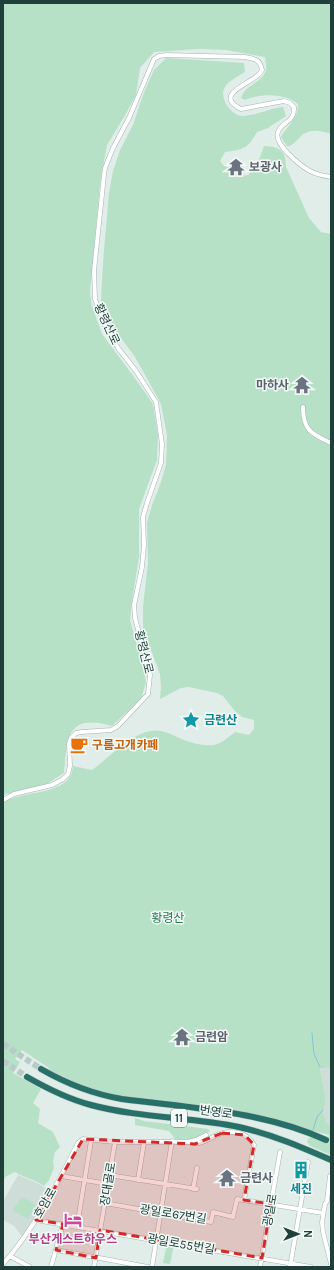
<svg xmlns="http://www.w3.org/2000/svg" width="334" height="1270" font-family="Karla,'Noto Sans KR',sans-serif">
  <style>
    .built { fill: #cfddd8 }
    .green { fill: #b7e1c6 }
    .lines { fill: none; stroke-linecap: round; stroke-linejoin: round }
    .stream { stroke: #82c3d9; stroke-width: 1 }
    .highway-tunnel { stroke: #bacac6; stroke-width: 6; stroke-dasharray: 6 3; stroke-linecap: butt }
    .minor-casing { stroke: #a3b6b1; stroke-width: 5 }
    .highway-casing { stroke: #c0cac8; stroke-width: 7 }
    .minor { stroke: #fff; stroke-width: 4 }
    .highway { stroke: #277068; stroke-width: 6 }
    .marked { fill: #d62828; fill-opacity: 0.2; stroke: #d62828; stroke-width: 3; stroke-dasharray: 8 5; stroke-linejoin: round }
    .labels { text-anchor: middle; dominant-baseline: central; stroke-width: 3; stroke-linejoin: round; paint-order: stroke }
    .shield { fill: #f2f9f6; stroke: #5e7872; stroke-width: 1 }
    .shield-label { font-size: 11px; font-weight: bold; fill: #1f403a }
    .worship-label { font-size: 12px; font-weight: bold; fill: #5b616d; stroke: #f2f9f6; text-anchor: start }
    .street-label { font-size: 12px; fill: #1f403a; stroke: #f2f9f6 }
    .culture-label { font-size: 12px; font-weight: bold; fill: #0d838f; stroke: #f2f9f6; text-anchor: start }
    .food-label { font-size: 12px; font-weight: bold; fill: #c56008; stroke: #f2f9f6; text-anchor: start }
    .park-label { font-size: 12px; fill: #247c4f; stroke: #f2f9f6 }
    .hotel-label { font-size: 12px; font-weight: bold; fill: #b23c85; stroke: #f2f9f6 }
  </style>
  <rect width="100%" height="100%" fill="#e1ede9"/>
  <path class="built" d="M320 1067H331V1126L326 1122 323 1110 326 1100Z
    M18 1175 37 1183 47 1189 48 1195 22 1237 14 1226 3 1220V1201Z"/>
  <path class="green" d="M3 3H331V134C321 131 312 128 302 135 298 139 295 143 290 146H287L281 137C288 125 298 119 298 104 285 93 260 93 245 100L241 98C246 83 262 84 266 70 267 66 265 61 265 57L226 50 199 49 154 52 140 68 136 95 124 117 107 145 100 184 90 293 92 306 102 334 134 377 153 404 158 435 157 460 139 509V557L132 601 130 620 142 663 146 682 141 699 112 726C67 713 67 737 64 773L45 785 6 794 3 796Z
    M166 58 244 63 245 72C239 76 228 81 225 87 218 98 232 117 244 116 258 115 270 108 283 107L286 116 268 128 257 132C247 149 245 149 225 152L220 161 224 166 231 168 239 176 248 175 257 165 264 146C280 147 286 150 286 167L309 218 321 232 331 234V1067L320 1068 326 1100 323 1111 326 1122 331 1126V1155L310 1146 307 1142 308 1139 311 1137 326 1143 329 1135 302 1128 125 1098 82 1087 48 1071 49 1068 22 1050 15 1059 20 1062 13 1073 41 1089 33 1103 40 1109 38 1123 53 1132 60 1147 55 1152 53 1162 54 1168 49 1180 44 1186C35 1179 24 1178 15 1172L5 1177 3 1184V803C23 789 71 797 73 766L92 770C110 757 130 734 151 731 166 728 177 739 190 742 196 744 207 746 214 745 221 744 230 736 235 732L249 735 254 729V720L242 717 234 710 223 696 217 693 189 687 181 688 160 699 161 686 160 674 151 650 143 634V607L148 563 147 523 152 505 160 485 166 465 167 435 161 404 154 391 135 357 115 330 101 301 103 262 109 193 113 171 120 150 133 125 143 95 154 70Z
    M135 1118 144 1121 208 1129 210 1131 194 1139H175L169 1131 135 1125Z
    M22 1197 36 1205 28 1219 12 1210Z
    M167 1244 174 1245 170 1264 163 1263Z"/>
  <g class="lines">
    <path class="stream" d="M312 1033 314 1054 320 1067
      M313 1130 317 1117 323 1110"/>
    <path class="highway-tunnel" d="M3 1044 41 1069
      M3 1061 27 1077"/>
    <g class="minor-casing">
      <path id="minor" d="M303 407C303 431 312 434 331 443
        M3 800 14 794 52 785 63 779 68 774 70 766 69 744 71 738 76 733 82 732 111 730 118 726 148 694 150 675 135 618 134 605 142 567 144 545 143 517 147 503 161 463 162 444 156 402 136 371 118 348 107 330 95 299 94 271 104 175 105 168 113 148 129 118 154 59 159 56 166 55 245 57C255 59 260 59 262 70 261 72 260 74 258 75 249 84 213 95 241 109L284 101 290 103 294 107C295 123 282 121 278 132 273 144 301 166 310 171 316 174 324 176 331 177
        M190 1142C202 1147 212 1135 223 1133 228 1131 234 1132 239 1133 246 1135 250 1138 254 1145L244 1200
        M109 1175 197 1189
        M61 1176 108 1184
        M330 1176 327 1201 325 1204 322 1222 323 1232 331 1264
        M138 1180 144 1142
        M193 1189 197 1168
        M105 1203 211 1222 213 1212 233 1217 237 1199 323 1213
        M36 1220 311 1267
        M77 1226 91 1141
        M56 1250 148 1267
        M10 1256 30 1267
        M3 1264C34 1229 57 1185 78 1143L83 1139 115 1142H188L196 1140 206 1135
        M51 1267 63 1224
        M94 1267 115 1142
        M152 1267 172 1141
        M260 1267 280 1152
        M290 1267 308 1162"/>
    </g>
    <g class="highway-casing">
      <path id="highway" d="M41 1069C67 1084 93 1094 122 1099 190 1108 263 1111 326 1140
        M27 1077C48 1089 68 1099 91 1105 140 1118 191 1117 239 1127 271 1134 301 1147 331 1160"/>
    </g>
    <use href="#minor" class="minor"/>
    <use href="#highway" class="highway"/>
  </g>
  <path class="marked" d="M222 1133 245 1135 254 1145 244 1200 271 1204 262 1258 100 1230 96 1258 56 1250 63 1224 36 1220 83 1139 195 1144Z"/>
  <defs>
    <g id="temple-bare" transform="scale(1.38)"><path d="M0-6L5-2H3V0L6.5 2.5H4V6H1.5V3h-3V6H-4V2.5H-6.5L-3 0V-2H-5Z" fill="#6b7280" stroke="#f2f9f6" stroke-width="2.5" paint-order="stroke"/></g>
    <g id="sight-bare" transform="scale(1.38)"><path d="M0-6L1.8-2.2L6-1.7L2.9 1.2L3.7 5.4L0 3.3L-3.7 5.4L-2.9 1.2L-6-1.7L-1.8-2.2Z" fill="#0f9aa8" stroke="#f2f9f6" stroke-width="2.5" paint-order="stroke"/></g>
    <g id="cafe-bare" transform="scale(1.38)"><path d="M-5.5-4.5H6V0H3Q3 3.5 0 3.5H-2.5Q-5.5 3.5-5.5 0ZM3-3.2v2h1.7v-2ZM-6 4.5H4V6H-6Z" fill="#e8710a" stroke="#f2f9f6" stroke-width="2.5" paint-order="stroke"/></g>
    <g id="building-bare" transform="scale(1.38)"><path d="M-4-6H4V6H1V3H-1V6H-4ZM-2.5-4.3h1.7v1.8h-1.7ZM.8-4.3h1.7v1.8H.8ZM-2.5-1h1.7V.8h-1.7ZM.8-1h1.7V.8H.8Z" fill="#0f9aa8" stroke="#f2f9f6" stroke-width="2.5" paint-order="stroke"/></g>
    <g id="hotel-bare" transform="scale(1.38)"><path d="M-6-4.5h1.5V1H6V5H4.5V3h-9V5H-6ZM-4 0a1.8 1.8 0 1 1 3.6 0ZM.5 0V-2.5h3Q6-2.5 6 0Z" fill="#d1479c" stroke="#f2f9f6" stroke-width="2.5" paint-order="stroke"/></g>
  </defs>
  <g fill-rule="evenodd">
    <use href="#temple-bare" x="236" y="167"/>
    <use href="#temple-bare" x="302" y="385"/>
    <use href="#sight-bare" x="191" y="720"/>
    <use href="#cafe-bare" x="79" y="745"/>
    <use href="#temple-bare" x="182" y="1037"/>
    <use href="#building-bare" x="301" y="1170"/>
    <use href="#temple-bare" x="227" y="1178"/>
    <use href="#hotel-bare" x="73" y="1220"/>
  </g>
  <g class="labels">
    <rect class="shield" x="171" y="1109" width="16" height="18" rx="3"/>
    <g class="shield-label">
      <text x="179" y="1118">11</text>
    </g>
    <g class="worship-label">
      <text x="249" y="167">보광사</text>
      <text x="289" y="385" text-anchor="end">마하사</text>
      <text x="195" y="1037">금련암</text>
      <text x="240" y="1178">금련사</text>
    </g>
    <g class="street-label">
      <text transform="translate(107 324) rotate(65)">황령산로</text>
      <text transform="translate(144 652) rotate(76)">황령산로</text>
      <text transform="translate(216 1112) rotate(8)">번영로</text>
      <text transform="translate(108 1184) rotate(-81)">장대골로</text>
      <text transform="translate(45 1203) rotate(-60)">호암로</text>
      <text transform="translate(270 1210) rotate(-80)">광일로</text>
      <text transform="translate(173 1214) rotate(9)">광일로67번길</text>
      <text transform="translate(181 1244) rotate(10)">광일로55번길</text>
    </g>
    <g class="culture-label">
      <text x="204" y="720">금련산</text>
      <text x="301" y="1189" text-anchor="middle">세진</text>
    </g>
    <g class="food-label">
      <text x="92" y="745">구름고개카페</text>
    </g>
    <g class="park-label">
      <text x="168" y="918">황령산</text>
    </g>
    <g class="hotel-label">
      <text x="73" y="1239">부산게스트하우스</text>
    </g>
  </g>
  <rect width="334" height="1270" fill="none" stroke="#1f403a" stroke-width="8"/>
  <g transform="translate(298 1234) rotate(90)" stroke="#f2f9f6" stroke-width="3" paint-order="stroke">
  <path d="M0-3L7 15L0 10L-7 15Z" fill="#1f403a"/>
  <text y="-6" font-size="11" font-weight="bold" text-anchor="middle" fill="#1f403a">N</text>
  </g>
</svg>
